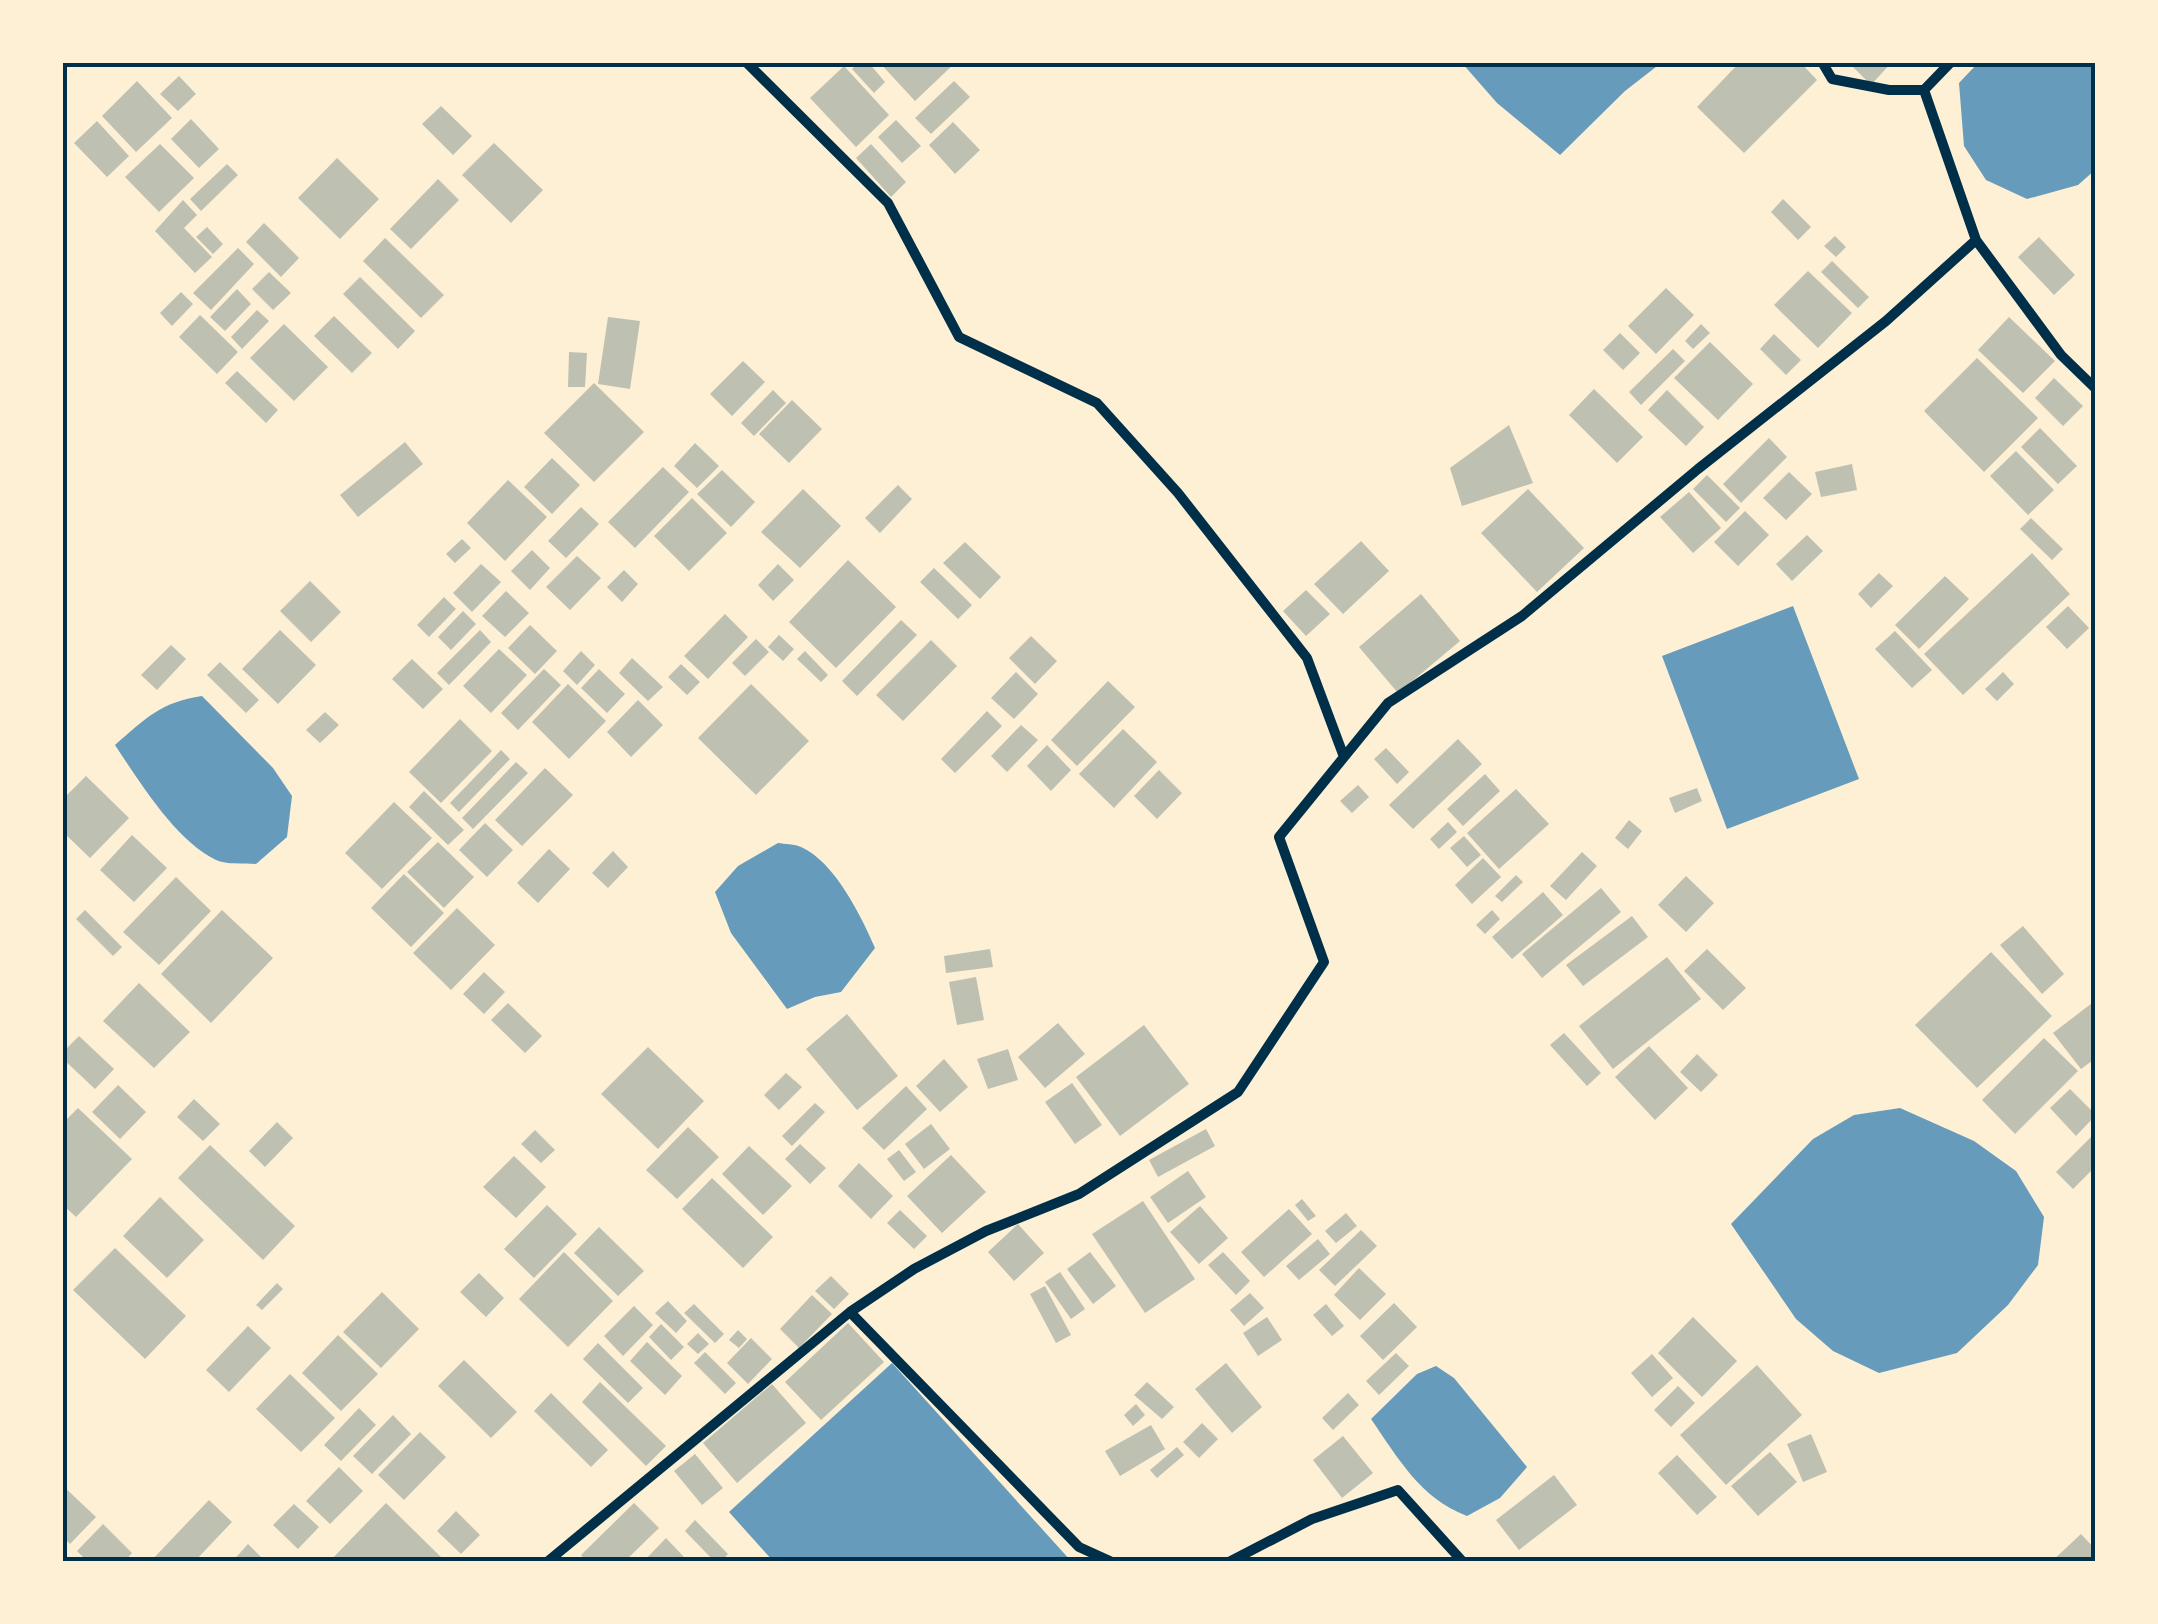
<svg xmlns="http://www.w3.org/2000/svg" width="2158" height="1624" font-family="'Fira Sans Condensed',sans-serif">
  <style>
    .water { fill: #669bbc }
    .building { fill: #bec0b2 }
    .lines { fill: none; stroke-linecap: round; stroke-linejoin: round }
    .minor { stroke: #003049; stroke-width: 10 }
    .neatline { fill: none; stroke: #003049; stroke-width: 4 }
  </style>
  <rect width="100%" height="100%" fill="#fdf0d5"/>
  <path class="water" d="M1462 63H1661L1625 91 1560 155 1497 103Z
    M1978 63H2095V170L2078 185 2027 199 1986 180 1964 146 1959 83Z
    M1793 606 1859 779 1727 829 1662 656Z
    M202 696 273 768 292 796 287 837 256 864C244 863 226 865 216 860 176 841 139 781 115 745 146 718 161 702 202 696Z
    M778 843C784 844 795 844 801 847 835 862 861 916 875 948L841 992 815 997 787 1009 731 933 715 892 738 866Z
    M1900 1108 1974 1141 2016 1171 2044 1217 2038 1265 2008 1305 1957 1353 1879 1373 1833 1351 1796 1319 1731 1224 1813 1139 1854 1115Z
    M892 1363 1071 1561H773L729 1512Z
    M1436 1366 1454 1378 1527 1467 1500 1498 1467 1516C1420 1498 1398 1458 1371 1419L1417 1374Z"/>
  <path class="building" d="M859 62H868L885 82 874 93 852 69Z
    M879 62H956L915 101Z
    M1740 62H1800L1817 80 1744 153 1697 107Z
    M1848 62H1892L1871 85Z
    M844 66 889 115 856 147 810 98Z
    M179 76 196 94 178 111 160 94Z
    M137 81 172 118 136 152 102 116Z
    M954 81 970 97 931 134 915 118Z
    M441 106 472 136 453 155 422 124Z
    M191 119 219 149 199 168 171 139Z
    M896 120 921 146 902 163 878 137Z
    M97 121 129 156 107 177 74 143Z
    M953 122 980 150 955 174 929 145Z
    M494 143 543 190 511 223 462 175Z
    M160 144 194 178 159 212 125 177Z
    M871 144 906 182 891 197 856 158Z
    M337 158 379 199 340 239 298 198Z
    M227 164 238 175 201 211 190 199Z
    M438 179 459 200 411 249 390 229Z
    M1783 199 1811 227 1798 240 1771 212Z
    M183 200 197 215 184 228 212 257 195 273 155 231Z
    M264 223 299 258 281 277 246 242Z
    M207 227 223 244 213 254 196 237Z
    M1835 236 1846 247 1836 257 1824 246Z
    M2039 237 2075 275 2054 295 2018 257Z
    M385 238 444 295 421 318 363 261Z
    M238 248 254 264 211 310 193 293Z
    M1832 261 1869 297 1858 308 1821 272Z
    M1808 271 1852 313 1818 348 1774 305Z
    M269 272 291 293 273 310 252 289Z
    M360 277 415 331 398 349 343 294Z
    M1666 288 1694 315 1656 354 1628 326Z
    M237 289 251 304 225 331 210 317Z
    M181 292 193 304 172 326 160 313Z
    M257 310 269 321 242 349 231 337Z
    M200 315 238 352 217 374 179 337Z
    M334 316 372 353 352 373 314 336Z
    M608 317 640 321 630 389 598 384Z
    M2009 317 2055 361 2023 393 1978 350Z
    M284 324 328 367 294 401 250 358Z
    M1701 324 1710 333 1693 349 1685 341Z
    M1620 333 1640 353 1623 370 1603 350Z
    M1774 334 1801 360 1786 375 1760 349Z
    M1710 342 1753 384 1718 420 1674 378Z
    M1673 349 1685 361 1641 405 1629 392Z
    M569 352 587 353 585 387H568Z
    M1977 358 2038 418 1984 472 1924 411Z
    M743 361 765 382 732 416 710 394Z
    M237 371 278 410 266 423 225 383Z
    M2054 378 2083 406 2063 426 2035 398Z
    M594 383 644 432 594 482 544 433Z
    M1594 389 1643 437 1617 463 1569 415Z
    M773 390 786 403 754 436 741 423Z
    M1667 390 1704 427 1686 446 1648 410Z
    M792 400 822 429 789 463 759 434Z
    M1509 425 1533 483 1462 506 1450 468Z
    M2040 428 2077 466 2058 484 2021 447Z
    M1769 438 1787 457 1741 503 1723 484Z
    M405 442 423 464 358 517 340 495Z
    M695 443 719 466 697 488 674 466Z
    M2016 451 2054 490 2028 515 1990 476Z
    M552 458 580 485 552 514 524 487Z
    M1852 464 1857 490 1821 497 1815 472Z
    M663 467 689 492 635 548 608 522Z
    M722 470 755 502 731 527 697 494Z
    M1789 472 1812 494 1786 520 1763 498Z
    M1707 475 1740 508 1726 522 1693 489Z
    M508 480 547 517 505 561 467 523Z
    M898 485 912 499 880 533 865 518Z
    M803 489 841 526 800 568 761 532Z
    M1528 489 1584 548 1537 592 1481 533Z
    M1689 492 1721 528 1693 553 1660 517Z
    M692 498 727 533 689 571 654 536Z
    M581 507 599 524 566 558 548 541Z
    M1745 511 1769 535 1738 566 1714 542Z
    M2031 518 2063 549 2052 560 2020 529Z
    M1807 535 1823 551 1792 581 1776 564Z
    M462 539 471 548 455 563 446 554Z
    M1361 541 1389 571 1343 614 1314 584Z
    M965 542 1001 577 980 599 943 563Z
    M532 550 550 568 530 590 511 571Z
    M2032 553 2070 594 1963 695 1924 654Z
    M577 556 601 578 570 610 546 587Z
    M848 560 896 607 836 668 789 622Z
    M481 564 501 582 472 612 453 593Z
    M778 564 794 580 773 601 758 585Z
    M934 568 972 605 958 619 920 582Z
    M624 570 638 584 622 602 607 587Z
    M1879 573 1893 586 1871 608 1858 594Z
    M1945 576 1969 599 1919 649 1895 625Z
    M310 581 341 612 311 642 280 611Z
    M1306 590 1330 614 1306 636 1283 611Z
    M506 591 529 613 505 637 482 616Z
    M1421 594 1460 641 1398 693 1359 647Z
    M444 597 456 609 429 637 417 625Z
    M2068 606 2089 628 2067 649 2046 627Z
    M463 611 476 624 451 650 438 637Z
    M725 614 748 637 708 679 684 656Z
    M901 620 917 635 857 696 842 681Z
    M530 625 557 651 535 674 508 648Z
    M280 630 316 665 278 704 242 669Z
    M480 630 491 642 449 685 437 673Z
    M1895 631 1932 670 1912 688 1875 649Z
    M779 635 794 649 783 661 768 647Z
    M1031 636 1057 661 1035 684 1009 658Z
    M756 639 769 652 745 676 732 663Z
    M931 640 957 666 903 721 876 695Z
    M171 645 186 659 157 690 141 675Z
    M499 649 527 675 491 713 463 686Z
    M581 651 595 665 577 685 563 671Z
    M805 651 828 675 821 682 797 659Z
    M632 658 663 687 648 701 619 673Z
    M412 659 443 689 423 709 392 679Z
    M220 662 259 700 246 713 207 675Z
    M681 664 700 682 687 695 668 677Z
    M544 669 561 685 518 730 501 713Z
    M599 669 625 694 607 713 581 688Z
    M1016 672 1038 694 1014 719 991 698Z
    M2003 672 2014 684 1997 701 1985 689Z
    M1108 681 1135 707 1077 766 1051 740Z
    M568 684 606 721 569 759 532 722Z
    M751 684 809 741 756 795 698 738Z
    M638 700 663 725 631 757 607 732Z
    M987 711 1002 726 955 773 941 759Z
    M325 712 339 725 320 743 306 730Z
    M460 719 492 751 441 803 409 772Z
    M1021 725 1038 740 1007 772 991 756Z
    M1123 729 1157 762 1114 808 1079 774Z
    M1458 739 1482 764 1413 829 1389 805Z
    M1047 745 1071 770 1051 791 1027 766Z
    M1386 748 1409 772 1397 784 1374 759Z
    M501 750 510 759 459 812 450 803Z
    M516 762 528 773 473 829 462 818Z
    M545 768 573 795 522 846 495 820Z
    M1159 770 1182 793 1157 819 1134 796Z
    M1485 774 1500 791 1463 826 1447 809Z
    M86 776 129 818 90 858 62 831V800Z
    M1358 785 1369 797 1352 813 1340 801Z
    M1697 788 1702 801 1675 813 1669 798Z
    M1516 789 1549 824 1499 869 1467 833Z
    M424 791 464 830 448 845 409 807Z
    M394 802 432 838 382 889 345 853Z
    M1629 820 1642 831 1628 849 1615 838Z
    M1448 822 1457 832 1439 849 1430 839Z
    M485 823 513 850 487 877 459 850Z
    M132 835 167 868 134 902 100 870Z
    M1464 836 1481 855 1467 867 1450 848Z
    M438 842 474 877 444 908 407 872Z
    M549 849 570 869 538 903 517 883Z
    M613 851 628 867 608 888 592 873Z
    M1582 852 1597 866 1566 900 1550 886Z
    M1483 858 1501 877 1472 904 1455 885Z
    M404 874 444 913 411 947 371 908Z
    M1516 875 1523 882 1502 902 1495 896Z
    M1686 876 1714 903 1686 932 1658 905Z
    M176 877 211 911 159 965 123 932Z
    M1601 888 1621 912 1542 978 1522 954Z
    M1543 892 1563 915 1512 959 1492 937Z
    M457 908 495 945 451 990 413 953Z
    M85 910 122 947 113 956 76 919Z
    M222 910 273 958 211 1023 161 974Z
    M1492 910 1500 919 1485 934 1476 925Z
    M1632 916 1648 937 1583 986 1566 965Z
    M2023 926 2064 974 2042 994 2000 945Z
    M990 949 993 967 946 973 944 956Z
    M1707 949 1746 988 1723 1010 1684 971Z
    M1991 952 2052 1016 1977 1088 1915 1025Z
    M1667 957 1701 999 1613 1069 1579 1026Z
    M484 972 505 992 484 1014 463 994Z
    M976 977 984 1020 957 1025 949 982Z
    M139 983 190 1032 154 1068 103 1021Z
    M2096 1000V1058L2081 1069 2053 1033Z
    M508 1003 542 1036 525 1053 491 1020Z
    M847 1014 898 1076 857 1110 806 1049Z
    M1058 1023 1085 1054 1045 1088 1018 1057Z
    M1144 1025 1189 1084 1120 1136 1076 1077Z
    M1564 1033 1601 1073 1587 1086 1550 1045Z
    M79 1036 114 1069 95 1089 62 1058V1053Z
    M2044 1038 2078 1071 2015 1134 1982 1100Z
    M1649 1046 1688 1088 1655 1120 1615 1077Z
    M648 1047 704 1101 658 1149 601 1094Z
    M1008 1049 1018 1080 988 1089 977 1059Z
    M1697 1054 1718 1075 1701 1092 1680 1072Z
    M944 1059 968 1087 940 1112 916 1086Z
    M786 1073 802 1087 779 1110 764 1095Z
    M1072 1083 1102 1125 1075 1144 1045 1102Z
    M118 1085 146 1112 120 1139 92 1112Z
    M906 1086 927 1109 884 1150 862 1128Z
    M2070 1089 2096 1115 2076 1136 2050 1108Z
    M194 1099 220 1124 203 1141 177 1117Z
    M815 1103 825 1112 792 1146 782 1136Z
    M78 1108 132 1159 76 1217 62 1204V1124Z
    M277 1122 293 1138 265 1167 249 1151Z
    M931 1124 950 1149 924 1169 905 1144Z
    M688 1127 719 1157 677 1199 646 1170Z
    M1206 1129 1215 1146 1158 1177 1149 1160Z
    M535 1130 555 1150 541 1163 521 1144Z
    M2096 1132V1166L2073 1189 2056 1172Z
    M800 1144 826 1168 810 1184 785 1159Z
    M210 1145 295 1226 263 1260 178 1178Z
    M749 1146 792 1186 763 1215 722 1174Z
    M899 1150 916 1172 904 1181 887 1159Z
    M951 1155 986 1192 942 1233 907 1196Z
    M514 1156 546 1187 516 1218 483 1187Z
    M859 1163 893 1196 871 1219 838 1186Z
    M1188 1171 1206 1197 1168 1223 1150 1197Z
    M712 1178 773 1237 743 1268 682 1209Z
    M160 1197 204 1240 167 1278 123 1236Z
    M1302 1199 1316 1216 1308 1221 1295 1205Z
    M1143 1201 1195 1279 1145 1313 1092 1234Z
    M547 1205 577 1234 534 1278 504 1249Z
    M1200 1206 1228 1238 1199 1264 1170 1232Z
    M1289 1209 1312 1234 1264 1277 1241 1252Z
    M900 1210 927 1236 914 1249 887 1223Z
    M1346 1213 1357 1226 1336 1243 1325 1231Z
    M1018 1224 1044 1253 1014 1281 988 1252Z
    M599 1227 644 1271 618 1296 574 1253Z
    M1361 1230 1377 1246 1335 1286 1319 1270Z
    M1318 1239 1330 1254 1299 1280 1286 1266Z
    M115 1248 186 1316 145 1359 73 1290Z
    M564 1252 613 1301 568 1347 519 1299Z
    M1090 1252 1116 1286 1093 1304 1067 1269Z
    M1223 1252 1250 1281 1236 1295 1208 1265Z
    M1359 1268 1386 1294 1360 1320 1334 1295Z
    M1060 1272 1085 1309 1071 1319 1045 1282Z
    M479 1273 504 1298 486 1317 460 1292Z
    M831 1276 849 1294 834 1309 815 1291Z
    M277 1283 283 1289 262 1310 256 1305Z
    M1045 1286 1071 1335 1056 1343 1030 1294Z
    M382 1292 419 1329 381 1368 343 1332Z
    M1250 1293 1264 1308 1244 1326 1230 1310Z
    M812 1295 832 1314 799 1348 780 1329Z
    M668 1301 687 1321 676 1333 655 1313Z
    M1394 1303 1417 1327 1383 1360 1360 1336Z
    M694 1304 724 1334 715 1343 684 1313Z
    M1326 1304 1344 1326 1332 1336 1313 1315Z
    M634 1306 653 1325 623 1356 604 1336Z
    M1267 1317 1282 1340 1258 1356 1243 1333Z
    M1693 1317 1737 1361 1702 1397 1658 1353Z
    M848 1323 884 1362 821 1420 785 1382Z
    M661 1324 684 1347 671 1360 649 1337Z
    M248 1326 271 1348 229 1392 206 1370Z
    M738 1330 747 1339 739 1348 729 1340Z
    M698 1333 709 1344 698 1354 687 1344Z
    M338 1335 378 1374 341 1411 302 1373Z
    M751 1338 772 1359 748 1384 727 1363Z
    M647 1342 682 1376 665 1395 630 1361Z
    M598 1343 643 1388 628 1403 583 1359Z
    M705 1352 736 1383 725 1394 694 1363Z
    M1396 1353 1409 1366 1379 1395 1366 1381Z
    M1652 1354 1673 1378 1652 1397 1631 1373Z
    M464 1360 517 1412 491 1438 438 1386Z
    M1226 1363 1262 1407 1232 1433 1195 1389Z
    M1757 1365 1802 1415 1726 1485 1680 1435Z
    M290 1374 335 1418 301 1452 256 1409Z
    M600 1382 666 1446 646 1466 582 1402Z
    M1147 1382 1174 1407 1162 1419 1134 1395Z
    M772 1384 806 1423 737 1483 703 1443Z
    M1678 1386 1695 1403 1671 1427 1654 1410Z
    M551 1393 608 1450 591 1467 534 1411Z
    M1348 1393 1359 1405 1333 1430 1322 1418Z
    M1136 1404 1145 1415 1133 1426 1124 1415Z
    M359 1408 376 1425 341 1461 324 1445Z
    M393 1415 411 1434 372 1474 353 1456Z
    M1202 1423 1218 1439 1199 1458 1183 1442Z
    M1151 1425 1165 1449 1120 1476 1105 1451Z
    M420 1432 446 1457 404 1500 378 1475Z
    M1811 1434 1827 1472 1803 1482 1787 1444Z
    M1343 1436 1373 1473 1342 1498 1313 1460Z
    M1177 1447 1184 1455 1157 1478 1150 1470Z
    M1770 1452 1797 1482 1758 1516 1731 1486Z
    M695 1454 723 1488 702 1505 674 1471Z
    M1677 1455 1717 1497 1697 1515 1658 1473Z
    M339 1467 363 1491 330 1524 306 1501Z
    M1554 1475 1577 1505 1519 1550 1496 1520Z
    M62 1485 96 1517 70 1544 62 1536Z
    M209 1500 232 1522 194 1562H150Z
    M386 1503 446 1562H329Z
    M634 1503 659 1528 624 1562H587L581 1555Z
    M294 1504 319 1527 298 1549 273 1525Z
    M456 1511 480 1535 461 1554 437 1531Z
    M695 1520 728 1554 721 1562H715L685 1531Z
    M103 1524 132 1553 124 1562H88L77 1551Z
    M2081 1534 2096 1550V1562H2051Z
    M666 1538 684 1557 679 1562H643Z
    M248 1544 266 1562H232Z"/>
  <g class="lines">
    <path class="minor" d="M746 62 888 203 959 337 1097 403 1178 493 1307 658 1344 757
      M1822 62 1832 79 1889 90H1924
      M1951 62 1924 90 1976 240 2061 355 2096 389
      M850 1312 914 1269 986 1231 1079 1194 1238 1092 1324 962 1279 837 1388 703 1522 616 1698 469 1886 321 1976 240
      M547 1562 850 1312 1079 1547 1112 1562
      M1229 1562 1312 1519 1398 1490 1463 1562"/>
  </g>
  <rect width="2158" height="1624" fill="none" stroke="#fdf0d5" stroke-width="130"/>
  <rect x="65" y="65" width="2028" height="1494" class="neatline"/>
</svg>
